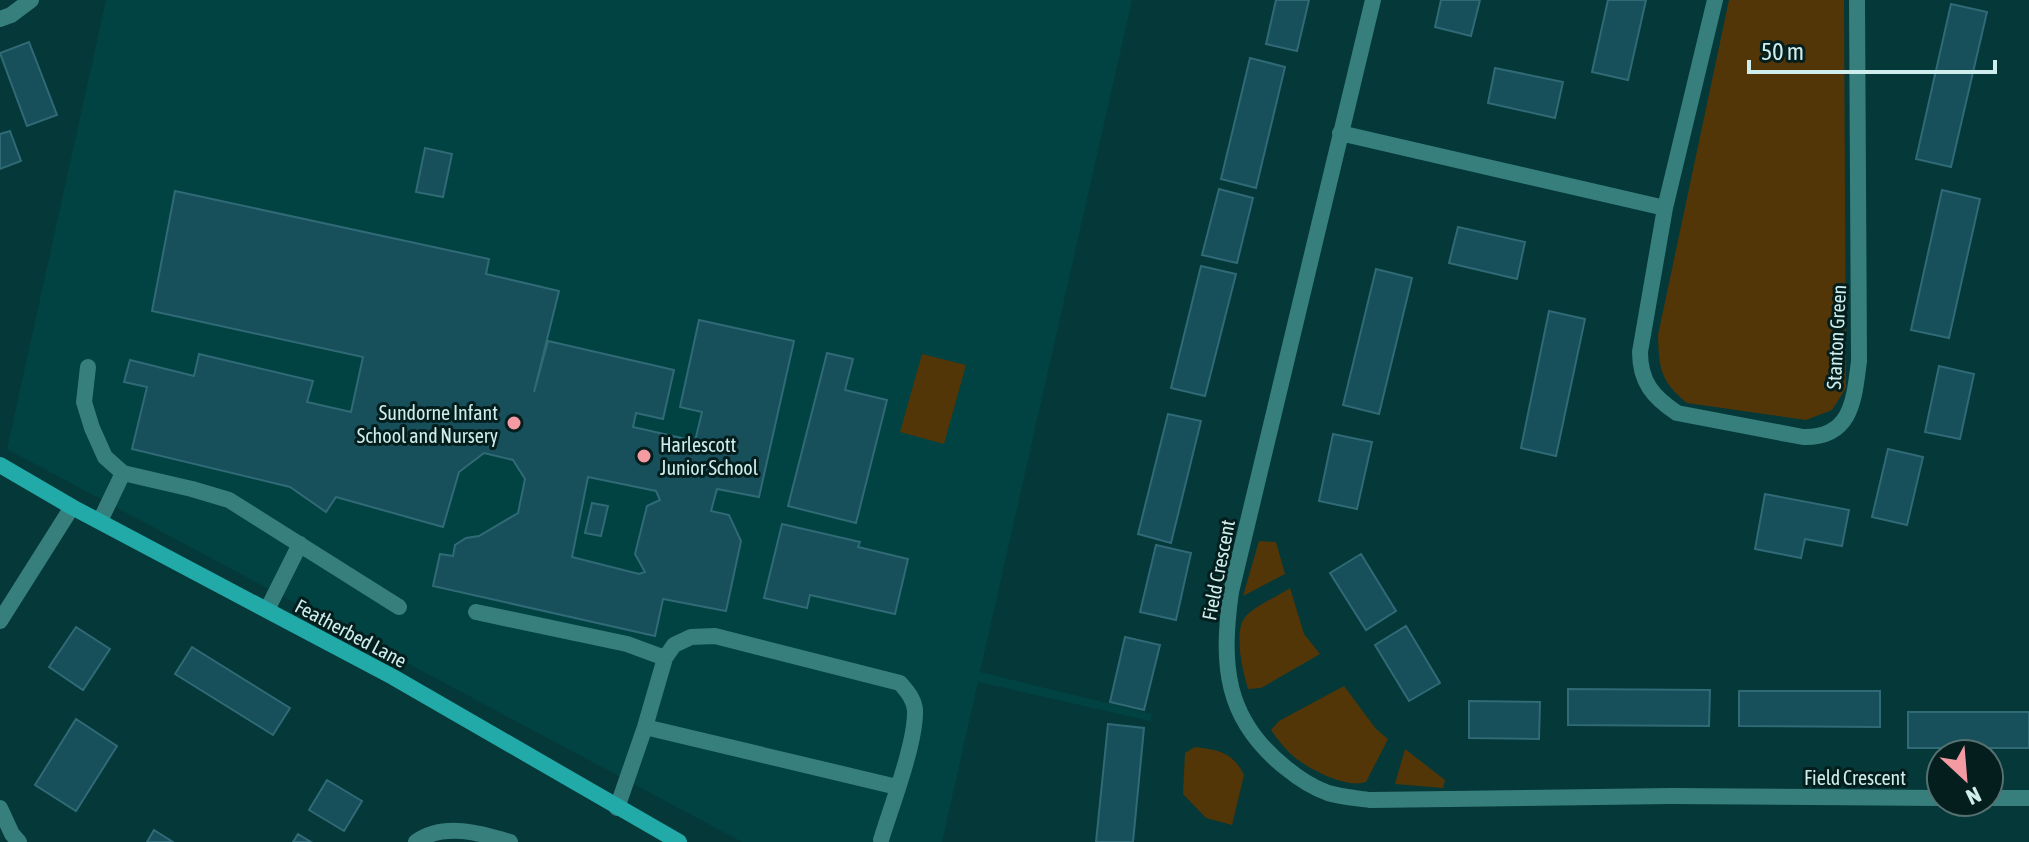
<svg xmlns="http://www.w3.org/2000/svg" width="2029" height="842" font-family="'Asap Condensed',sans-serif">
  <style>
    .built { fill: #014342 }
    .green { fill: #533607 }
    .building { fill: #174f5b; stroke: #306a76; stroke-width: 2; fill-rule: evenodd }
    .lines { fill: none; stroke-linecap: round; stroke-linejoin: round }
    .lane { stroke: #367f7d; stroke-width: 16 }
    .street { stroke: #367f7d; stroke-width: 16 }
    .secondary { stroke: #22aaa9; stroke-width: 16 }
    .poi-dot { fill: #f49aa3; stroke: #041d1d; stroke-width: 3 }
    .labels { text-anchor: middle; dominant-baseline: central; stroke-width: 6; stroke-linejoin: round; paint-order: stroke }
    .street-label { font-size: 20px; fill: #cfedec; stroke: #041d1d }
    .poi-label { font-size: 20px; fill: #cfedec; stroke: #041d1d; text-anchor: end }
  </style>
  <rect width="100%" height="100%" fill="#053838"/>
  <path class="built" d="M106 0H1132L980 672 1152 714 1150 721 978 682 942 842H742L7 449Z"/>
  <path class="green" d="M1729 0H1844L1846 388 1832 410 1806 420 1687 403C1660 381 1659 368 1658 335Z
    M922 354 966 365 944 444 900 432Z
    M1259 541 1276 542 1285 574 1243 596Z
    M1290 588 1304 634 1320 654 1261 688 1248 689C1243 672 1232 629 1247 615 1258 604 1277 597 1290 588Z
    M1344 686 1376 729 1388 739 1366 782C1346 789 1306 768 1291 754 1283 747 1277 738 1271 730L1279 721Z
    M1195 747C1218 750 1233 752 1244 775L1232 825 1206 818 1183 794 1185 753Z
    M1405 749 1445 780 1443 788 1395 784Z"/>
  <path class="building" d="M1276 0H1309L1297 51 1266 44Z
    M1441 0H1480L1471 36 1435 27Z
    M1608 0H1646L1628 80 1592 72Z
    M1951 4 1987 12 1951 167 1916 159Z
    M29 42 57 115 27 126 0 53Z
    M1250 58 1285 67 1256 188 1221 179Z
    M1495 68 1563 82 1555 118 1488 103Z
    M10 131 21 161 0 169V134Z
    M425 148 452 154 443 197 416 192Z
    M1219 189 1253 198 1237 263 1202 255Z
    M1942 190 1980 199 1949 338 1911 330Z
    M175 191 489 259 486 274 559 291 534 392 548 341 674 370 663 419 636 413 633 427 695 441 702 412 680 407 699 320 794 341 759 497 717 489 711 511 729 515 741 541 726 611 663 599 655 636 433 586 440 554 453 556 455 545 466 538 479 536 518 513 525 479 513 460 484 453 459 472 443 527 336 497 326 512 290 487 132 449 147 387 124 382 130 360 194 376 199 354 313 381 307 402 351 412 363 357 152 311ZM588 477 656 491 660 500 647 506 635 554 645 572 639 574 572 557Z
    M1458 227 1525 242 1517 279 1449 263Z
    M1201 266 1236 274 1205 396 1171 388Z
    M1376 269 1412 278 1379 414 1343 405Z
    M1549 311 1585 319 1556 456 1521 448Z
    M827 353 853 359 845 390 887 400 856 523 788 506Z
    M1939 366 1974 374 1960 439 1925 432Z
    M1168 414 1201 421 1171 543 1138 534Z
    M1333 434 1372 442 1357 509 1319 501Z
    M1888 449 1923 457 1907 525 1872 517Z
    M1765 494 1849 510 1842 546 1805 539 1801 558 1755 549Z
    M592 503 608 506 601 536 585 533Z
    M782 524 860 542 858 547 908 559 895 614 810 595 807 608 764 598Z
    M1156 545 1191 553 1176 620 1140 612Z
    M1361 554 1396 611 1366 630 1330 573Z
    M1406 626 1440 683 1409 701 1375 645Z
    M76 627 110 649 83 690 49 667Z
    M1125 637 1160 645 1144 710 1110 702Z
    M192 647 290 708 273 735 175 674Z
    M1568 689 1710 690 1709 726 1568 725Z
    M1739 691H1880V727L1739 726Z
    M1469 701 1540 702 1539 739 1469 738Z
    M1908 712H2029V748H1908Z
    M76 719 117 746 76 811 35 785Z
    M1108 724 1144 728 1133 842H1096Z
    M327 780 362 801 344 831 309 810Z
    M154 830 173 842H147Z
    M298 834 311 842H293Z"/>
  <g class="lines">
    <path class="lane" d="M88 367 84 402 92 428 105 457 123 473 192 489 229 500 399 607
      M100 521 123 473
      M267 610 300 544
      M476 612 627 644 665 658
      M645 727 897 787
      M617 808 645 727 665 658 674 645 691 637 715 636 900 683C907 691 914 699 915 710 916 743 891 807 881 840"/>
    <path class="street" d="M1373 0 1231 592C1221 664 1224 719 1286 768 1297 777 1314 788 1328 793 1341 797 1356 798 1370 800L1671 796 1941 798
      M1715 0 1665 208 1640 352C1640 382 1653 397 1677 413L1803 437C1852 438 1854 400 1859 361L1857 0
      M0 19 11 15 31 0
      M1340 133 1665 208
      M0 621 72 507
      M1989 798H2029
      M0 808 12 834 19 842
      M416 842C443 822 481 833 510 842"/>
    <path class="secondary" d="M0 465 72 507 393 677 679 842"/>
  </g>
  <g class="poi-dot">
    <circle cx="514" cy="423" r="8"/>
    <circle cx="644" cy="456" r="8"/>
  </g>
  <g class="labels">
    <g class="street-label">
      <text transform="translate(1836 337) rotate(-87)">Stanton Green</text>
      <text transform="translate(1218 570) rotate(-79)">Field Crescent</text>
      <text transform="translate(351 633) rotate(28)">Featherbed Lane</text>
      <text x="1855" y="777">Field Crescent</text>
    </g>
    <g class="poi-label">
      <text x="498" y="412">Sundorne Infant<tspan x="498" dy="23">School and Nursery</tspan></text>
      <text x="660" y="444" text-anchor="start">Harlescott<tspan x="660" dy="23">Junior School</tspan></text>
    </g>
  </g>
  <g transform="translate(1965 778) rotate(154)"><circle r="38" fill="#041d1d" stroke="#557070" stroke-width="2"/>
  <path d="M0-6L14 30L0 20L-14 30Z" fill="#f49aa3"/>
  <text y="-12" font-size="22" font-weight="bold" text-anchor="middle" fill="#cfedec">N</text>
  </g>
  <path d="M1749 60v12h246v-12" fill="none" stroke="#cfedec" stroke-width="4"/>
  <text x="1761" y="60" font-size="24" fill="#cfedec" stroke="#041d1d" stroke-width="6" paint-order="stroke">50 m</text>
</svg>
